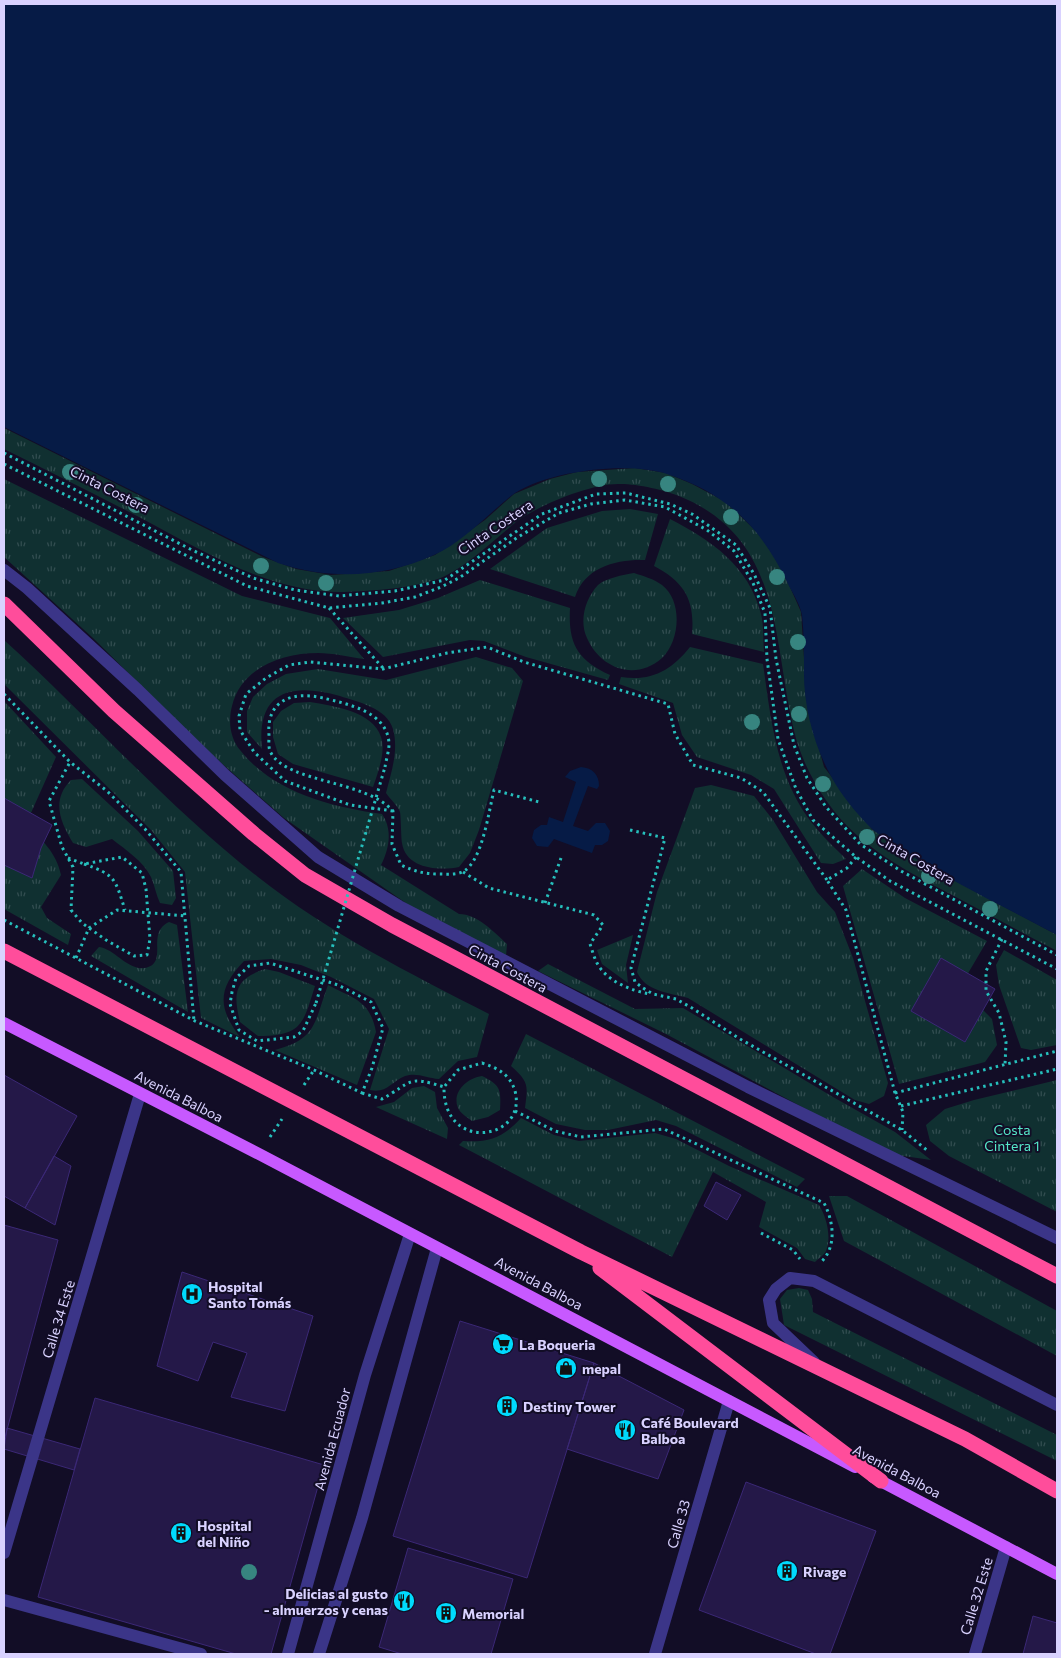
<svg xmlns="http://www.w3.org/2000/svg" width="1061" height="1658" font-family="Commissioner,sans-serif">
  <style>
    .park { fill: url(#park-tufts) }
    .water { fill: #061b46 }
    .building { fill: #241848; stroke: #3b2876 }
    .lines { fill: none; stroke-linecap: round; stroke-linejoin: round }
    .path { stroke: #26bfbc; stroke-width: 3; stroke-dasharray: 2.5 4; stroke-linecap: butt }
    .minor { stroke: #3b3588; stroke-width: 12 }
    .major { stroke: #c759ff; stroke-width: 12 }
    .highway { stroke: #ff4d9b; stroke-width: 15 }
    .path-bridge { stroke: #26bfbc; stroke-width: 3; stroke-dasharray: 2.5 4; stroke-linecap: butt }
    .tree { fill: #378580 }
    .labels { text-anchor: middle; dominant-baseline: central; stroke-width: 4; stroke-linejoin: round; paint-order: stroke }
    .street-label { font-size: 14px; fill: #d9d2ff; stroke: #120d26 }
    .park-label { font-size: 14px; fill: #55e8c9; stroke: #120d26 }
    .poi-label { font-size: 14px; font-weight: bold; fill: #d9d2ff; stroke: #120d26; text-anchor: start }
  </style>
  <defs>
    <pattern id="park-tufts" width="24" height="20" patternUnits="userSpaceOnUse" patternTransform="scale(1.25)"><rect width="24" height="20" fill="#103031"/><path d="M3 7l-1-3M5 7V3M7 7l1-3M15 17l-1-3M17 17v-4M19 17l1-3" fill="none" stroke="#324d50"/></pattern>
  </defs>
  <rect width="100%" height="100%" fill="#120d26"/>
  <path class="park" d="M4 428 263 557 296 569 331 575 389 571 435 555 485 520 514 494 550 479 577 472 635 468 666 473 692 484 726 502 760 535 782 569 801 612 807 704 824 767 872 829 924 864 1057 935V951C1023 933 988 914 954 896 907 871 860 848 828 803 815 785 804 764 797 742 771 649 788 540 679 496 665 490 634 483 618 484 590 484 539 505 516 522 495 539 469 564 445 576 420 588 371 591 343 592 269 593 202 550 139 517 94 494 49 471 4 449Z
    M4 479 242 596 330 618 364 659C349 657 333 653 318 653 282 653 241 668 232 706 228 721 230 738 240 750 273 792 331 807 382 814 393 830 389 849 381 865L459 914C477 914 494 932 507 944L506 956 423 915 284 818 202 746 93 638 4 557Z
    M630 509 658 514 645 560C616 559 585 567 575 597L490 569 547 528 602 511Z
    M670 519C711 540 749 566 761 614 764 626 763 640 764 652L692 634C695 601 685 582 654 566Z
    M634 573C643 576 654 579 662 585 683 601 680 641 662 658 635 682 600 668 587 638 579 621 585 599 598 585 606 578 623 575 634 573Z
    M480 580 570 608C568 643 577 660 610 675L608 680 526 657 484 641 470 640 383 657 343 618 399 610 438 598Z
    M4 640C90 718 167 806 258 877 329 933 409 973 489 1014L477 1057 458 1061 439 1079C427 1078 417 1072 405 1076 391 1082 386 1094 370 1090L389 1029 374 999 331 977 301 965 271 959 244 961C218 988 217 1007 240 1037L201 1018 185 872 151 830 4 684Z
    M690 647 763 664C771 719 776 777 812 823 822 836 835 848 846 859L833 864 821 863 774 789 751 775 697 757 682 735 673 703 619 684 621 677C651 682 672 670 690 647Z
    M476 657 512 668 523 681 479 830 470 853 459 867C439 871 406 869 402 843 401 836 401 816 400 812 398 806 390 799 386 793 391 773 399 751 393 729 387 708 358 702 340 696 291 682 256 691 262 749L247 732V711L253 697 267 684 286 674 318 669 386 680Z
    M4 701 56 757 26 824C42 840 56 852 61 875L41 907 47 918 71 934 68 945 4 909Z
    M310 702C333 706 373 711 381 737 386 752 378 772 373 787L293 764 278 754 273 737V722L281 711 294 703Z
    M82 779 138 831 173 871 176 898 172 905 160 903C156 895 155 886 151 877 143 861 126 850 112 839L86 847 73 843C60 822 51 800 71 780Z
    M711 785 754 796 773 820 817 892 835 912 853 958 888 1083 884 1096 869 1104 855 1100 688 998C669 993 645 991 637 972L657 892 695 788Z
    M862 869 905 898 987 941 967 975 969 996 992 1019 997 1045 985 1062 899 1084 843 886Z
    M169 922 177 925 188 1012 91 956 99 947C115 949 127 970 144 968 170 964 145 933 169 922Z
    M633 935 626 965 628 983 602 964 597 950Z
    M1004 950 1057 980V1045L1031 1050 1021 1048 999 985 996 965Z
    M548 964 635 1009 683 1008 833 1097 895 1132 931 1160 890 1154 666 1034 538 971Z
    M265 969 279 972 315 986C303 1024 302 1036 258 1036L240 1022C233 993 234 979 265 969Z
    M328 985C354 999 370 1000 376 1032L357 1085 275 1050C317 1039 314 1023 328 985Z
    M526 1034 805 1179 797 1187 676 1126 656 1120 608 1130H585L556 1124 525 1108C528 1085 529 1082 511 1066Z
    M482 1076C501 1085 501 1090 500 1110L488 1117 472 1121C468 1118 462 1114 459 1110 450 1093 467 1078 482 1076Z
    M1057 1080V1212L949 1156 930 1141 926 1125 945 1109 974 1100Z
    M424 1086 435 1092 437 1108 448 1128 447 1139 376 1107 394 1102 412 1088Z
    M521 1118 554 1135 579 1141 655 1133 676 1139 729 1166 819 1205C826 1216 832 1237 826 1251 824 1255 818 1259 815 1262L805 1259 797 1248 759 1227 766 1202 713 1172 672 1257 459 1145 463 1141C489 1143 504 1137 521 1118Z
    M829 1196H847L1057 1311V1356L844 1241Z
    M799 1288 808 1290 812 1299 813 1312 1057 1435V1461L784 1325 780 1299 787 1290Z"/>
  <path class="water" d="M4 4H1057V935C1005 907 951 882 902 849 892 842 880 836 871 828 860 817 848 803 840 791 817 757 803 710 804 669 804 651 804 634 802 615 800 605 794 595 789 586 762 528 728 494 667 474 628 461 543 471 511 496 486 516 463 542 434 555 384 578 329 580 278 563L4 427Z
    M581 767C593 768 599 775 599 786L597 789 588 786 573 826 588 831 596 823H605L610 831 608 841 602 845H595L592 853 554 839 548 847 537 846 532 838 534 830 541 825H547L549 817 563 822 576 782 565 777 570 771Z"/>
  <path class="building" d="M4 798 52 825 41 848 32 878 4 865Z
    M941 958 995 989 965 1042 911 1011Z
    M4 1075 77 1116 25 1208 4 1196Z
    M54 1156 71 1166 55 1225 25 1208Z
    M716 1182 741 1195 727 1220 704 1206Z
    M4 1225 58 1240 4 1441Z
    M182 1272 313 1316 285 1411 231 1397 247 1353 213 1342 198 1381 157 1366Z
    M460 1321 594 1363 527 1578 393 1536Z
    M594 1363 684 1410 658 1479 567 1449Z
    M95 1398 324 1465 271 1654H236L38 1597Z
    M7 1428 80 1449 74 1470 4 1449Z
    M746 1482 876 1531 830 1654H816L699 1610Z
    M408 1548 513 1579 491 1654H402L379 1647Z
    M1033 1616 1057 1623V1654H1023Z"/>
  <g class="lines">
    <path class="path" d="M4 453 192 550 253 578 295 590 339 596 395 591 445 580 542 514 596 494 626 493 670 504 692 514 736 545 754 574 770 608 776 659 794 745 807 778 826 807 860 844 901 871 1057 955
      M4 464 247 586 329 608 382 603 415 597 441 587 459 578 518 537 559 513 591 504 625 500 665 507 707 530 734 551 753 583 765 613 767 659 778 739 796 789 813 820 856 857 890 881 1057 969
      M329 608 383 668
      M4 694 70 762 107 791 145 829 181 872 194 1021
      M385 767C386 760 389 751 389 744 388 712 348 704 323 698 294 691 266 699 269 735 269 740 268 749 271 753 288 783 365 780 393 811L392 844 401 865C414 871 424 874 438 874 446 874 455 875 462 872 482 864 489 810 494 790L539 802
      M393 811 350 805 285 781 254 752 240 730 239 716 246 694 266 678 289 665 310 662 383 669 447 653 487 647 524 662 668 704 675 734 693 765 741 778 763 792 827 880
      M630 830 665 838 631 968 635 982 643 988 653 994 676 999 692 1008 740 1039 902 1130 928 1151
      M856 857 847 868 827 880 846 910 895 1093 903 1112 902 1130
      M68 858 84 864 122 857 142 873 146 889 150 939 147 955 134 956 106 940 82 923 71 910 73 867 62 847 49 801 70 762
      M84 864C116 875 115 879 125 910
      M463 872 489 888 594 915 603 925 590 944C592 950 594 957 597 963 606 981 632 991 650 994
      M545 903 561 858
      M4 920 195 1021 314 1070 362 1093 372 1068 383 1028 371 1002 338 985 270 963 249 966 236 978 232 992 230 1004 239 1030 257 1041 294 1037 303 1031 316 1003
      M1002 939 986 971V991L999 1013 1006 1042 1005 1065
      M76 958 89 928 117 910 186 916
      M482 1063C497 1068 510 1074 515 1091 528 1140 443 1154 444 1087L458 1070Z
      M304 1085 314 1070
      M362 1093 382 1099C413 1082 406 1075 444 1087
      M895 1093 1057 1051
      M901 1106 1057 1069
      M515 1111 555 1131 581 1137 664 1129 824 1203C834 1222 837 1248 820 1263
      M270 1137 282 1119
      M761 1233 793 1250 800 1259"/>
    <path class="minor" d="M4 570 27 588 138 690 225 775 318 857 399 906 748 1087 1057 1238
      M814 1362 773 1323 769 1300 776 1289 790 1278 814 1281 1057 1405
      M4 1553 140 1094
      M4 1600 201 1654
      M288 1654 365 1375 410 1234
      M319 1654 362 1518 437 1248
      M655 1654 729 1401
      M975 1654 1006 1547"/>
    <path class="major" d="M4 1023 259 1154 855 1467
      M873 1477 1057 1574"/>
    <path class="highway" d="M4 604 114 711 254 834 305 875 392 925 1057 1276
      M4 951 581 1252 965 1439 1057 1491
      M600 1268 881 1481"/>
    <path class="path-bridge" d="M316 1003 385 767"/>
  </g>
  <g class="tree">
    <circle cx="70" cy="472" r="8"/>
    <circle cx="599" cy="479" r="8"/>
    <circle cx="668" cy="484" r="8"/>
    <circle cx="136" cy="505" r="8"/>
    <circle cx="731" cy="517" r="8"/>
    <circle cx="261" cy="566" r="8"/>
    <circle cx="777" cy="577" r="8"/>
    <circle cx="326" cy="583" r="8"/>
    <circle cx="798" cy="642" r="8"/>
    <circle cx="799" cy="714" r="8"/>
    <circle cx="752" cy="722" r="8"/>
    <circle cx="823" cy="784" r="8"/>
    <circle cx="867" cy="837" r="8"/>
    <circle cx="929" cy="876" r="8"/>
    <circle cx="990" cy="909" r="8"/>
    <circle cx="249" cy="1572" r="8"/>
  </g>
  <defs>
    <g id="hospital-disc" transform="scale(1.125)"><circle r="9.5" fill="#00dafd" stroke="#120d26"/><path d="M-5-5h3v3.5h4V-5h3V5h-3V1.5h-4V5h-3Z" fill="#111"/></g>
    <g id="supermarket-disc" transform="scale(1.125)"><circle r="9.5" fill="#00dafd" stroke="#120d26"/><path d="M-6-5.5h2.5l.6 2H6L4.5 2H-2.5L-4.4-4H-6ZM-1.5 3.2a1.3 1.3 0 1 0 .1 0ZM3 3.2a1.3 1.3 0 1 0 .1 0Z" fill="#111"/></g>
    <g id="shop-disc" transform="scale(1.125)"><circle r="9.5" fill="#00dafd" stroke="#120d26"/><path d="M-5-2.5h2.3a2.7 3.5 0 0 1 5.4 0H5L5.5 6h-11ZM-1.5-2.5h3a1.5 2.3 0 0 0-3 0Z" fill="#111"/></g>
    <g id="building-disc" transform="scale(1.125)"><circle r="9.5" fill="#00dafd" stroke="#120d26"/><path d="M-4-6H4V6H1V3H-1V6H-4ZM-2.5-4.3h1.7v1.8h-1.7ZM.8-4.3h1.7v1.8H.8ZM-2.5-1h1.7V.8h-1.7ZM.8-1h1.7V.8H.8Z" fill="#111"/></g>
    <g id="restaurant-disc" transform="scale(1.125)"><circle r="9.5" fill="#00dafd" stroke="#120d26"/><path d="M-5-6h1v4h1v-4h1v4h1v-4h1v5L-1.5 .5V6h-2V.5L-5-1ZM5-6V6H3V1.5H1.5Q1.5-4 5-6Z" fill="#111"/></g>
  </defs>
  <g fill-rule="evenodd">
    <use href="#hospital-disc" x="192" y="1294"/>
    <use href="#supermarket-disc" x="503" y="1344"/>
    <use href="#shop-disc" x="566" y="1368"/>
    <use href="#building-disc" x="507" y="1406"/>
    <use href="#restaurant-disc" x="625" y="1430"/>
    <use href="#building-disc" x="181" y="1533"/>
    <use href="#building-disc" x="787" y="1571"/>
    <use href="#restaurant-disc" x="404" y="1601"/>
    <use href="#building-disc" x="446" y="1613"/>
  </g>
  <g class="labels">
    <g class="street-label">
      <text transform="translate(110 489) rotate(27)">Cinta Costera</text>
      <text transform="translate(495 527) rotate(-34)">Cinta Costera</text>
      <text transform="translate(916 859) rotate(30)">Cinta Costera</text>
      <text transform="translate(508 968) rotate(28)">Cinta Costera</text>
      <text transform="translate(179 1096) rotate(27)">Avenida Balboa</text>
      <text transform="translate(539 1283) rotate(28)">Avenida Balboa</text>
      <text transform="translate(58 1319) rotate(-73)">Calle 34 Este</text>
      <text transform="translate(332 1439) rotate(-75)">Avenida Ecuador</text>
      <text transform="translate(897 1471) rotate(28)">Avenida Balboa</text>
      <text transform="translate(678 1524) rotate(-74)">Calle 33</text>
      <text transform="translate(976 1596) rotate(-73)">Calle 32 Este</text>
    </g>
    <g class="park-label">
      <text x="1012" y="1129">Costa<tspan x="1012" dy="16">Cintera 1</tspan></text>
    </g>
    <g class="poi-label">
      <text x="208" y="1286">Hospital<tspan x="208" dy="16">Santo Tomás</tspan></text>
      <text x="519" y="1344">La Boqueria</text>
      <text x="582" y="1368">mepal</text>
      <text x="523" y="1406">Destiny Tower</text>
      <text x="641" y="1422">Café Boulevard<tspan x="641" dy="16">Balboa</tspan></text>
      <text x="197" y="1525">Hospital<tspan x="197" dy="16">del Niño</tspan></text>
      <text x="803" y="1571">Rivage</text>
      <text x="388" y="1593" text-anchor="end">Delicias al gusto<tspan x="388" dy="16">- almuerzos y cenas</tspan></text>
      <text x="462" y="1613">Memorial</text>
    </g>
  </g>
  <rect width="1061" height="1658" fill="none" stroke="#d9d2ff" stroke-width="10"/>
</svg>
